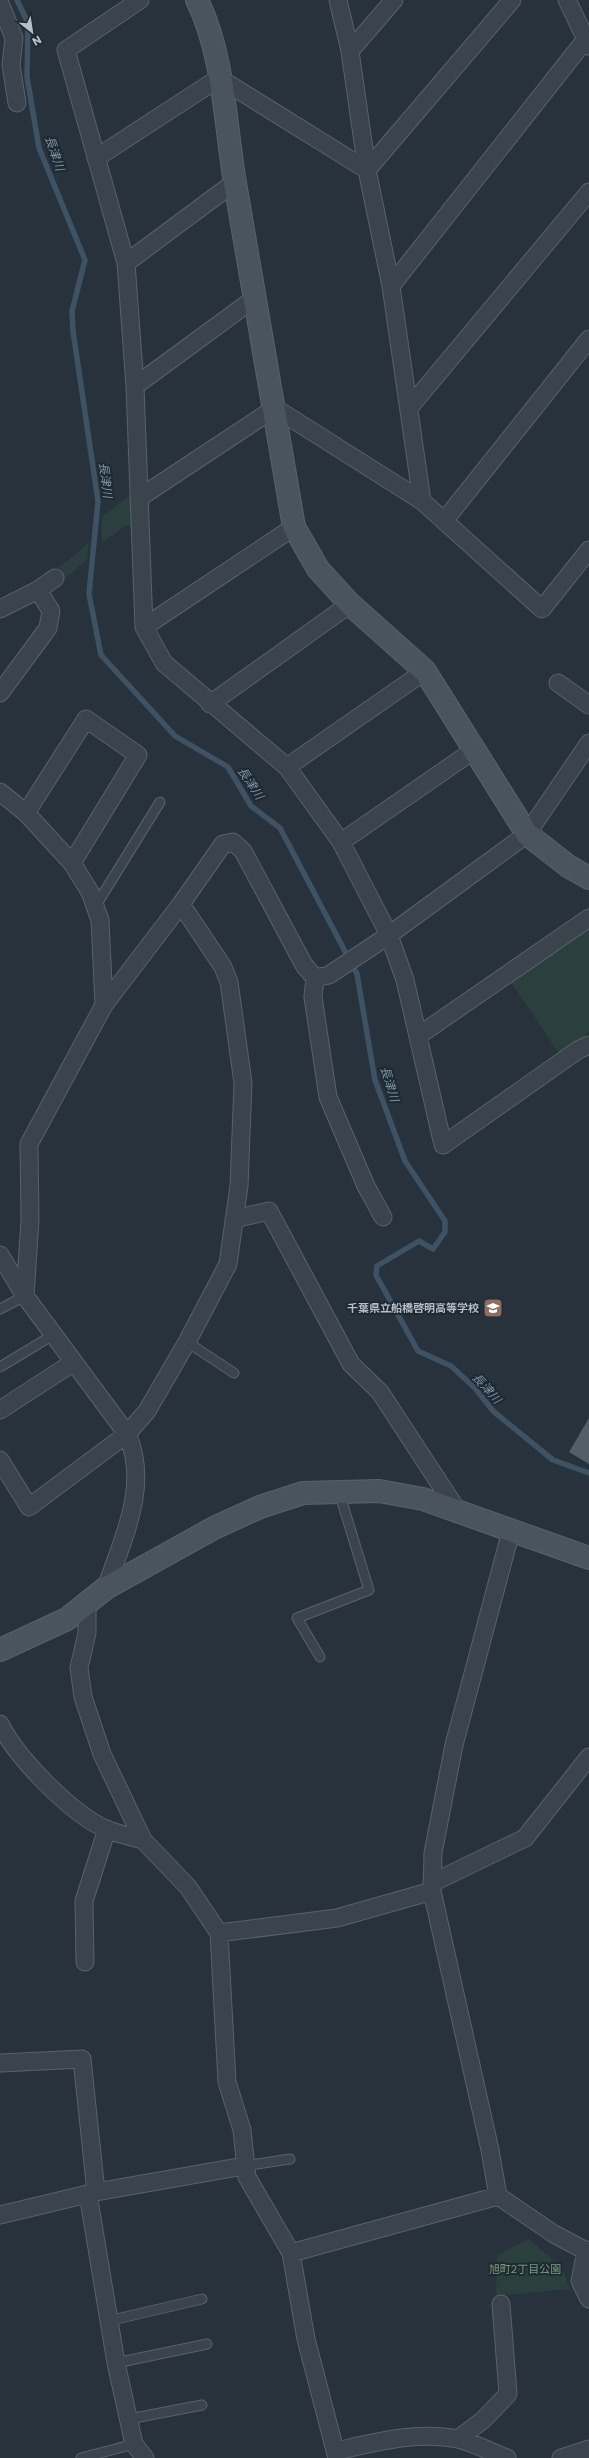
<svg xmlns="http://www.w3.org/2000/svg" width="589" height="2458" font-family="Poppins,'Noto Sans JP',sans-serif">
  <style>
    .green { fill: #2a3f3e }
    .lines { fill: none; stroke-linecap: round; stroke-linejoin: round }
    .stream { stroke: #3e5263; stroke-width: 5.5 }
    .building { fill: #525f69 }
    .lane-casing { stroke: #58626a; stroke-width: 11 }
    .street-casing { stroke: #58626a; stroke-width: 19 }
    .secondary-casing { stroke: #58626a; stroke-width: 24 }
    .lane { stroke: #3b444c; stroke-width: 9 }
    .street { stroke: #3b444c; stroke-width: 17 }
    .secondary { stroke: #49545f; stroke-width: 22 }
    .labels { text-anchor: middle; dominant-baseline: central; stroke-width: 4; stroke-linejoin: round; paint-order: stroke }
    .poi-label { font-size: 11px; font-weight: bold; fill: #b6bfc7; stroke: #1f2931; text-anchor: end }
    .park-label { font-size: 11px; fill: #779a7b; stroke: #1f2931 }
    .water-label { font-size: 12px; font-style: italic; fill: #7a93a7; stroke: #1f2931 }
  </style>
  <rect width="100%" height="100%" fill="#27323c"/>
  <path class="green" d="M132 494 135 528 127 525 102 543V517Z
    M89 541 87 560 64 579 58 568 80 551Z
    M589 927V1031L581 1041 560 1055 511 982Z
    M529 2239 562 2268 570 2289 496 2296 497 2255Z"/>
  <g class="lines">
    <path class="stream" d="M17 0 28 23 27 77 39 148 85 260 72 311 73 331 98 501 89 594 101 655 175 736 228 767 251 806 280 828 357 974 375 1080 405 1161 445 1221V1232L433 1249 419 1241 377 1266 376 1275 418 1351 451 1366 475 1388 493 1411 553 1460 589 1473"/>
  </g>
  <path class="building" d="M589 1418V1464L569 1452Z"/>
  <g class="lines">
    <g class="lane-casing">
      <path id="lane" d="M95 907 160 802
        M0 1309 25 1296
        M187 1342 234 1373
        M0 1367 53 1335
        M320 1657 297 1618 369 1590 339 1492
        M244 2166 290 2159
        M108 2321 202 2299
        M116 2363 207 2344
        M129 2419 202 2405
        M81 2458 134 2444"/>
    </g>
    <g class="street-casing">
      <path id="street" d="M140 0 66 50 126 263 135 386 144 627 164 663 287 767 341 842 389 935 405 980 443 1145 578 1050 589 1045
        M338 0 350 51 367 170 391 286 422 501 542 609 589 550
        M567 0 589 46
        M0 3 14 38 11 65 17 103
        M350 51 394 0
        M96 158 219 78 367 170 512 0
        M126 263 235 182
        M391 286 586 39
        M135 386 255 298
        M409 408 589 192
        M139 498 275 408 422 501
        M444 521 589 339
        M0 609 38 590 55 578
        M144 627 294 527
        M558 683 589 705
        M0 693 48 628 51 611 38 590
        M210 704 350 604
        M287 767 425 671
        M0 792 26 813 72 863 90 892 100 920 104 1005
        M26 813 86 719 138 755 72 863
        M341 842 474 750
        M315 978 313 997 328 1097 366 1186 383 1217
        M418 1036 589 918
        M234 1219 269 1211 351 1364 380 1392 457 1510
        M0 1255 25 1296 127 1434C150 1485 123 1538 106 1588
        M25 1296 30 1220 29 1144 104 1005 181 904 223 844 233 842 243 851 304 965 315 978 329 975 389 935 527 834 589 743
        M0 1410 74 1362
        M0 1460 29 1507 127 1434 147 1411 187 1342 228 1264 239 1186 243 1083 229 982 223 967 181 904
        M511 1531 454 1745 433 1853 432 1891 490 2150 498 2196 554 2234 586 2251 589 2250
        M87 1604V1633L79 1668 83 1697 102 1754 143 1840 188 1887 219 1933 227 2082 242 2130 247 2177 291 2253 306 2339 337 2458
        M0 1724C17 1758 72 1815 108 1830 119 1834 132 1837 143 1840
        M432 1883 525 1838 589 1757
        M219 1933 337 1918 432 1891
        M85 1962 84 1901 107 1829
        M0 2063 82 2059 96 2192
        M88 2194 116 2363 134 2444 145 2458
        M0 2215 96 2192 244 2166
        M291 2253 498 2196
        M589 2253 586 2251 580 2281 589 2299
        M458 2439 483 2420 508 2394 501 2304
        M336 2451C377 2442 417 2431 458 2439 474 2443 491 2452 507 2458
        M561 2458 589 2449"/>
    </g>
    <g class="secondary-casing">
      <path id="secondary" d="M197 0C224 55 225 123 235 183 254 298 275 412 294 527L318 569 350 604 425 671 527 834 568 866 589 878
        M0 1650 67 1619 106 1588 214 1528 260 1507 303 1493 379 1491 423 1499 589 1558"/>
    </g>
    <use href="#lane" class="lane"/>
    <use href="#street" class="street"/>
    <use href="#secondary" class="secondary"/>
  </g>
  <defs>
    <g id="school-square" transform="scale(1)"><rect x="-9" y="-9" width="18" height="18" rx="4" fill="#8d6e63" stroke="#1f2931"/><path d="M0-5L7-2L0 1L-7-2ZM-4 1L0 2.5L4 1V4Q0 6-4 4Z" fill="#fff"/></g>
  </defs>
  <g fill-rule="evenodd">
    <use href="#school-square" x="493" y="1308"/>
  </g>
  <g class="labels">
    <g class="poi-label">
      <text x="479" y="1308">千葉県立船橋啓明高等学校</text>
    </g>
    <g class="park-label">
      <text x="525" y="2269">旭町2丁目公園</text>
    </g>
    <g class="water-label">
      <text transform="translate(55 153) rotate(71)">長津川</text>
      <text transform="translate(106 480) rotate(83)">長津川</text>
      <text transform="translate(251 783) rotate(56)">長津川</text>
      <text transform="translate(390 1084) rotate(73)">長津川</text>
      <text transform="translate(487 1388) rotate(48)">長津川</text>
    </g>
  </g>
  <g transform="translate(32 32) rotate(150)" stroke="#1f2931" stroke-width="3" paint-order="stroke">
  <path d="M0-3L7 15L0 10L-7 15Z" fill="#b6bfc7"/>
  <text y="-6" font-size="11" font-weight="bold" text-anchor="middle" fill="#b6bfc7">N</text>
  </g>
</svg>
